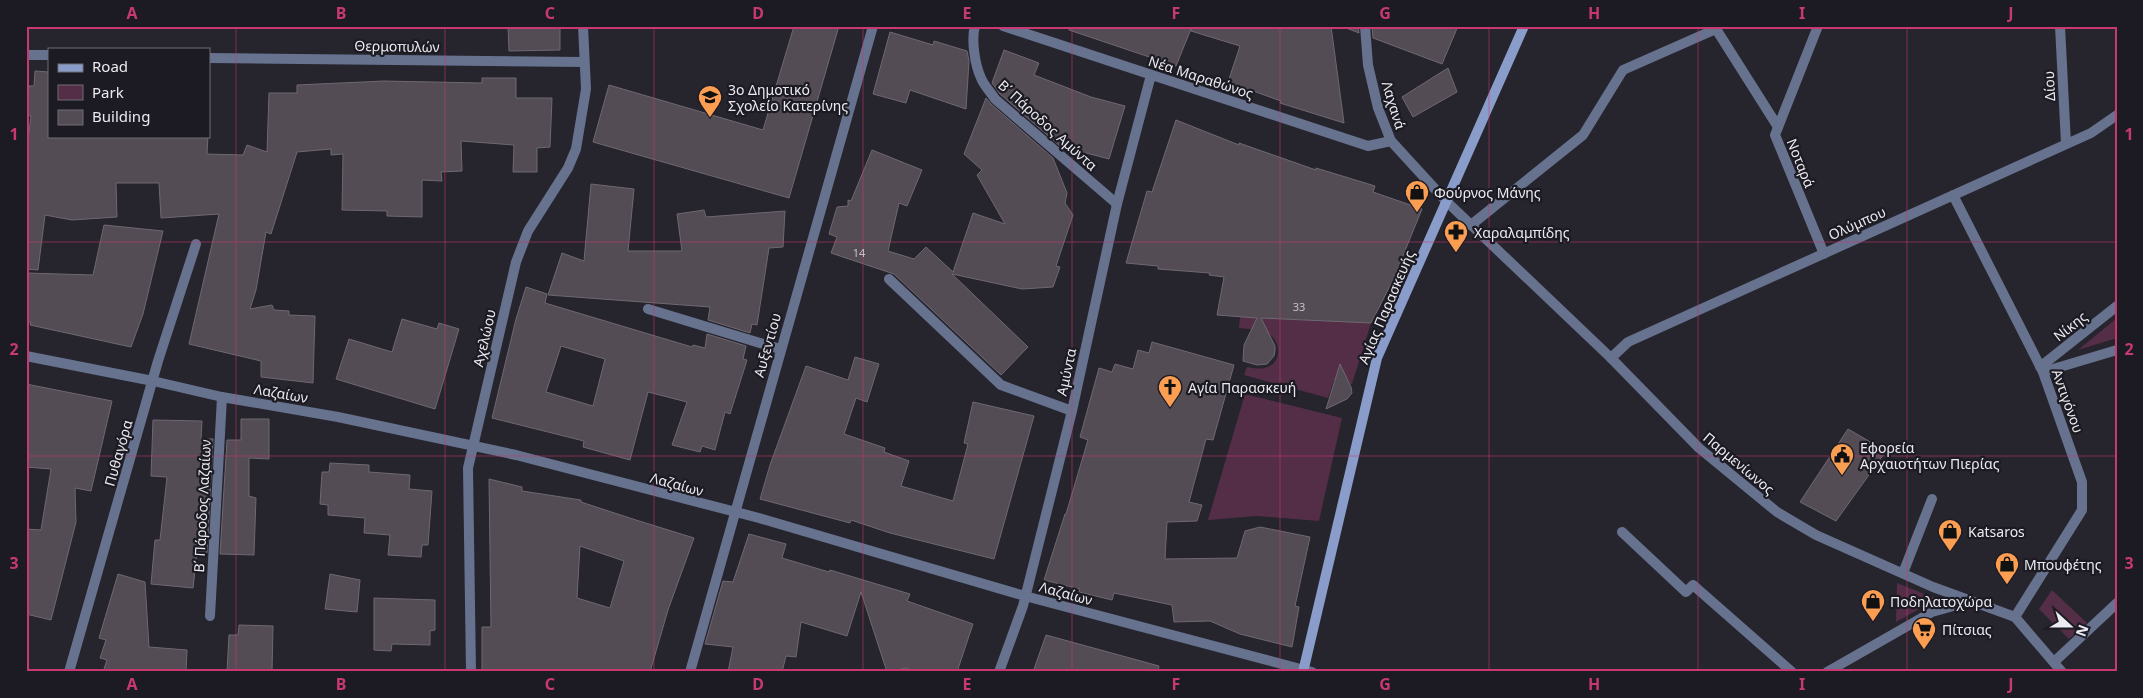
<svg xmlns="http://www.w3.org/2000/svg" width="2143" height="698" font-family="'Noto Sans',sans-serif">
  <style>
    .green { fill: #542e46 }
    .building { fill: #534c55; stroke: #6f6872; fill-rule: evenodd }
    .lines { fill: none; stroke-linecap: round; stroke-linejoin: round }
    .pedestrian { stroke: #66728e; stroke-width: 10 }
    .minor { stroke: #66728e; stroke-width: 10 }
    .tertiary { stroke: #66728e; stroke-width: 10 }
    .secondary { stroke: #8a9dca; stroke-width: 10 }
    .grid { fill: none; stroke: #c83871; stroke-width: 1; stroke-opacity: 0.55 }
    .labels { text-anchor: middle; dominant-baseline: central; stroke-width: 4.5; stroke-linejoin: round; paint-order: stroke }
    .number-label { font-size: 11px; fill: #c5c2c9 }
    .street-label { font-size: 14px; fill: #ebeaf0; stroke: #1c1b23 }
    .poi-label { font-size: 14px; fill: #ebeaf0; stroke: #1c1b23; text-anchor: start }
    .neatline { fill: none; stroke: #c83871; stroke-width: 2 }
    .grid-label { font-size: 16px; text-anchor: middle; font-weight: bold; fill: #c83871 }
  </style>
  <rect width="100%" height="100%" fill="#26242d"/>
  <path class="green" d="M1240 317 1371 323 1352 384 1334 380 1328 398 1244 375 1247 367C1253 368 1261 370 1267 367 1283 362 1281 339 1267 333 1259 329 1248 329 1239 328Z
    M2117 318V338L2078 350Z
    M1245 394 1342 418 1319 521 1257 516 1208 520Z
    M1897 583 1937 599 1896 622Z
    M2052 590 2087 623 2069 639 2039 609Z"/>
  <path class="building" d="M508 26H560V50L509 51Z
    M794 26H839L789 198 593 142 609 85 763 130Z
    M1069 26H1331L1344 123 1280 103 1281 101 1228 82 1240 46 1191 31V29L1176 66 1069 30Z
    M1346 26H1358L1359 33 1346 28Z
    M1372 26H1458L1442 64 1373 38Z
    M890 32 933 45 934 41 967 51 969 61 966 109 910 90 906 103 873 94Z
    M1004 50 1039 63 1034 75 1091 97 1125 106 1109 159 1060 146 1000 94 992 83Z
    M1448 68 1457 92 1413 117 1402 97Z
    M35 71 49 72V136H208L207 154 243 155 247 145 267 152 269 93H297V85L384 81 482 83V78H516V98H552L550 147 537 148V172H513L514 145 461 141 462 171 441 172 442 181 422 180V217L387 216V211L342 210 343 154 331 155V149L297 152 271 234 266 232 256 290 250 309 272 305 274 310 289 311V315L315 316 313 383 261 377V361L189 344 219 214 161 218 159 183H116L117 217 72 220 45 215 38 270 26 269V156L31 116 26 115V110L29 86H34Z
    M986 98 991 104 1053 158 1067 193 1065 203 1073 215 1056 266 1060 267 1053 287 1022 289 952 274 1028 347 1001 375 894 274 831 253 837 237 829 234 837 207 848 206V200L851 201 872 150 922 170 907 206 899 203 888 251 914 259 926 247 953 272 973 213 1005 224 977 175 982 170 964 154Z
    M1176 120 1239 145V143L1316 170V168L1375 186 1373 192 1422 209 1394 278 1371 323 1261 318 1275 346V351L1274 356 1267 364 1257 365 1243 361 1244 345 1257 318 1217 315 1224 277 1209 275 1210 273 1158 269V266L1126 263 1147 191 1152 192Z
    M591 184 634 189 628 251H682L677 214 704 210 706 217 785 211 783 247 769 248 757 325 752 324 750 333 708 320 710 307 548 295 562 253 584 261Z
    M104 225 163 231 143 314 131 347 30 325 31 322H26V273L93 275Z
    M526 287 547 294 545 303 692 347 693 345 705 348 707 334 746 346 743 359 747 360 730 414 725 412 715 450 702 446 700 452 672 445 687 402 648 392 630 460 583 447 584 441 492 418 516 319ZM561 346 605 359 593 406 546 392Z
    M402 319 437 329 439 323 459 329 435 409 336 379 349 339 392 352Z
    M1152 342 1234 365 1213 440 1206 439 1189 502 1202 505 1197 521 1167 522 1165 559 1237 558 1245 531 1260 527 1310 537 1295 606 1299 607 1292 647 1240 634 1210 621 1174 622 1172 605 1114 593 1112 600 1079 592 1080 589 1044 580 1065 514H1066L1088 440 1080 437 1099 368 1112 372 1115 364 1133 369 1138 350 1149 353Z
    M855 357 879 364 867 402 856 398 844 434 885 448 884 452 909 461 901 486 953 501 968 444 964 443 973 402 1034 416 994 559 890 533 851 520 850 523 760 499 770 465 806 366 848 380Z
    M1340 364 1351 387 1352 393 1347 399 1326 409Z
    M26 384 112 401 91 491 75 488 76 522 51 620 26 614V529L41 530 51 469 26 467Z
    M241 419H269V459L249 458V496L256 498 254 555 220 554 227 440H241Z
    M153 420 202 421 201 439H213L207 553 197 552 193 588 151 584 155 540H160L167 477 151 476Z
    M1848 429 1886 451 1836 521 1800 502Z
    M330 463 369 465V472L410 475 409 489 432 491 428 545H422L421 557 388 555 390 535 364 533 365 518 328 515V505L320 504 322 472H329Z
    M489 479 522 487V491L581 500V502L636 520 694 538 668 610 650 672H482V627H491ZM580 546 624 561 610 608 577 598Z
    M749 534 786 544 782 558 829 572 830 570 910 594 907 601 973 624 957 672H916L906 668 887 672 861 592 847 636 801 622 796 657 786 656 782 672H728L733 647 705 644 723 581 733 582Z
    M118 574 145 582 149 647 187 650 186 672H103L107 660 100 658 106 640 99 638Z
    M330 574 360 580 357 612 325 609Z
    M374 598 435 600V630L430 631V645L392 644 391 651 374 650Z
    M239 625 273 626 272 672H227L229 635H238Z
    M1046 635 1159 666 1158 672H1033Z"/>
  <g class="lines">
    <path class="pedestrian" d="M975 26C971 40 975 65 981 78 984 86 991 92 995 99L1117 204
      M1471 225 1583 135 1623 70 1716 29 1778 127
      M26 356 153 381
      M2043 372 2117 350
      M1903 573 1932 499
      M2054 662 2117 603"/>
    <path class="minor" d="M1003 26 1368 146 1391 141
      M1818 26 1775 135 1824 254
      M2060 26 2066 144
      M26 55H49
      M209 58 584 62
      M1953 195 2043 372 2082 482V510L2015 617
      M889 279 1001 385 1072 411
      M648 309 780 349
      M1611 358 1628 342 2091 133 2117 115
      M2040 367 2117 306
      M153 381 222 397 338 417 516 455 759 518 1025 596 1312 672
      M1622 532 1686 592 1693 585 1792 672
      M210 616 222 397
      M69 672 158 361 196 244
      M471 672 468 468 516 262 528 231 568 168 576 149 586 89 583 26
      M999 672 1023 606 1072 411 1117 204 1151 75
      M1827 672 1932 612 1971 601"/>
    <path class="tertiary" d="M1365 26 1368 65 1378 108 1391 141 1446 201 1611 358 1699 448 1777 512 1816 535 1933 587 2015 617 2062 672
      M690 672 873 26"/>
    <path class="secondary" d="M1303 672 1377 358 1524 26"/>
  </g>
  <path class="grid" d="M236 26V672M445 26V672M654 26V672M863 26V672M1072 26V672M1280 26V672M1489 26V672M1698 26V672M1907 26V672M26 242H2117M26 456H2117"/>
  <defs>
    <g id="school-pin" transform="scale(1.25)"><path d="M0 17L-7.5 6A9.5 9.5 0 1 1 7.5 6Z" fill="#fb9e52" stroke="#1c1b23"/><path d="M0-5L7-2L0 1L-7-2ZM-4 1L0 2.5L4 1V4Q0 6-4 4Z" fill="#111"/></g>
    <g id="shop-pin" transform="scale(1.25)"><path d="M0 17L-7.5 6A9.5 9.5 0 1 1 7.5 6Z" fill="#fb9e52" stroke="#1c1b23"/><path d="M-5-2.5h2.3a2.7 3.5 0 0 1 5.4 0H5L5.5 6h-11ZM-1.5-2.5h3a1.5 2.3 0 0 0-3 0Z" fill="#111"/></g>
    <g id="pharmacy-pin" transform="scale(1.25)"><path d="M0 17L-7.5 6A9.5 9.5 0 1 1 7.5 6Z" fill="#fb9e52" stroke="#1c1b23"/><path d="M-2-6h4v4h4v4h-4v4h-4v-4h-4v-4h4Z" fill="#111"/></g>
    <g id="church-pin" transform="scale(1.25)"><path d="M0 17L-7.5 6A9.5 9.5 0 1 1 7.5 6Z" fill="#fb9e52" stroke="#1c1b23"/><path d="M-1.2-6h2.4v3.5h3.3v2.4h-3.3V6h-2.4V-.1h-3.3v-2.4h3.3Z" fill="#111"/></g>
    <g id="civic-pin" transform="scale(1.25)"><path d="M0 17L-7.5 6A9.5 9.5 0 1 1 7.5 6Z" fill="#fb9e52" stroke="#1c1b23"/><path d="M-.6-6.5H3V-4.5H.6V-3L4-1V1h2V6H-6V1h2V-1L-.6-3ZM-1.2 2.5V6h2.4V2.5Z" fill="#111"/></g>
    <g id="supermarket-pin" transform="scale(1.25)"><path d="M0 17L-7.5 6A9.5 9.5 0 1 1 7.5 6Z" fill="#fb9e52" stroke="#1c1b23"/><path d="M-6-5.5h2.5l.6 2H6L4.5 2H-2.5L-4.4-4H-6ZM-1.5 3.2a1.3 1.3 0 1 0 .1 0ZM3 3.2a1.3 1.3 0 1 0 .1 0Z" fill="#111"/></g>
  </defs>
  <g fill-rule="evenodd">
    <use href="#school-pin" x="710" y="97"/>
    <use href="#shop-pin" x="1417" y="192"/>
    <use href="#pharmacy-pin" x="1456" y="232"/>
    <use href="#church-pin" x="1170" y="387"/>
    <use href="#civic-pin" x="1842" y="455"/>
    <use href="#shop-pin" x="1950" y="531"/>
    <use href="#shop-pin" x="2007" y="564"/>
    <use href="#shop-pin" x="1873" y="601"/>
    <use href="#supermarket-pin" x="1924" y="629"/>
  </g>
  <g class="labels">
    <g class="number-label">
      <text x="859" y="252">14</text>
      <text x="1299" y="306">33</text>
    </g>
    <g class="street-label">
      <text transform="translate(397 46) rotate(1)">Θερμοπυλών</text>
      <text transform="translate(1201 77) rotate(18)">Νέα Μαραθώνος</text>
      <text transform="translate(2049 86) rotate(-93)">Δίου</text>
      <text transform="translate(1394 105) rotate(73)">Λαχανά</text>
      <text transform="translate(1048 125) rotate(42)">Β΄ Πάροδος Αμύντα</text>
      <text transform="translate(1801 163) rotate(68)">Νοταρά</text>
      <text transform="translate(1857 223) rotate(-24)">Ολύμπου</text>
      <text transform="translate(1386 307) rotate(-67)">Αγίας Παρασκευής</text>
      <text transform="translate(2070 326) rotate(-38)">Νίκης</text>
      <text transform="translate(484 338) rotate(-77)">Αχελώου</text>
      <text transform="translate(767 345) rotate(-74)">Αυξεντίου</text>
      <text transform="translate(1066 372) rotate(-78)">Αμύντα</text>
      <text transform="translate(281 393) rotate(10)">Λαζαίων</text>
      <text transform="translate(2068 401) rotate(70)">Αντιγόνου</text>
      <text transform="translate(118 453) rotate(-74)">Πυθαγόρα</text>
      <text transform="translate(1739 463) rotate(40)">Παρμενίωνος</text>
      <text transform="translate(677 484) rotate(15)">Λαζαίων</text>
      <text transform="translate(202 506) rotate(-87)">Β΄ Πάροδος Λαζαίων</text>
      <text transform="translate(1066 593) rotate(15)">Λαζαίων</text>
    </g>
    <g class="poi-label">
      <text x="728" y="89">3ο Δημοτικό<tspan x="728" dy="16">Σχολείο Κατερίνης</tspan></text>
      <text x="1434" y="192">Φούρνος Μάνης</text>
      <text x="1474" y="232">Χαραλαμπίδης</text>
      <text x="1188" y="387">Αγία Παρασκευή</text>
      <text x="1860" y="447">Εφορεία<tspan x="1860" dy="16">Αρχαιοτήτων Πιερίας</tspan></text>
      <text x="1968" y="531">Katsaros</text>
      <text x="2024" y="564">Μπουφέτης</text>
      <text x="1890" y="601">Ποδηλατοχώρα</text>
      <text x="1942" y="629">Πίτσιας</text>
    </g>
  </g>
  <rect width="2143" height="698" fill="none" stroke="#1c1b23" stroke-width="55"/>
  <rect x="48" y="48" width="162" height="90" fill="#1c1b23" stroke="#6f6e75"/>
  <rect x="58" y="64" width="25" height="8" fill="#8a9dca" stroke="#6f6e75"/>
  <text x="92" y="72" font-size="15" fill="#ebeaf0">Road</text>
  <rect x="58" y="85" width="25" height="15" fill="#542e46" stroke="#6f6e75"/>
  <text x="92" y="98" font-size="15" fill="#ebeaf0">Park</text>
  <rect x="58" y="110" width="25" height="15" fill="#534c55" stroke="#6f6e75"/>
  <text x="92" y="122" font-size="15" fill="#ebeaf0">Building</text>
  <g transform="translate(2070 626) rotate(111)" stroke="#1c1b23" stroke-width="4" paint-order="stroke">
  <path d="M0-4L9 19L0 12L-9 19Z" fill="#ebeaf0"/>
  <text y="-8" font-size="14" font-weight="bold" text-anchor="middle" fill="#ebeaf0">N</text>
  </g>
  <rect x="28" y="28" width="2088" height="642" class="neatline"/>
  <g class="grid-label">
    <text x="132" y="19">A</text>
    <text x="341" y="19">B</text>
    <text x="550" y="19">C</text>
    <text x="758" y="19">D</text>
    <text x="967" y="19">E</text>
    <text x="1176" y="19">F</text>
    <text x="1385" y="19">G</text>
    <text x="1594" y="19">H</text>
    <text x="1802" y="19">I</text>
    <text x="2011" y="19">J</text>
    <text x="14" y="140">1</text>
    <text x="2129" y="140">1</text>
    <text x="14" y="355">2</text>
    <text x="2129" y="355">2</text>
    <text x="14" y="569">3</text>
    <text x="2129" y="569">3</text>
    <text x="132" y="690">A</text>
    <text x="341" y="690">B</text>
    <text x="550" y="690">C</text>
    <text x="758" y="690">D</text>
    <text x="967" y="690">E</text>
    <text x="1176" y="690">F</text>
    <text x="1385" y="690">G</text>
    <text x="1594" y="690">H</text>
    <text x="1802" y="690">I</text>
    <text x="2011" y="690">J</text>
  </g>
</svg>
